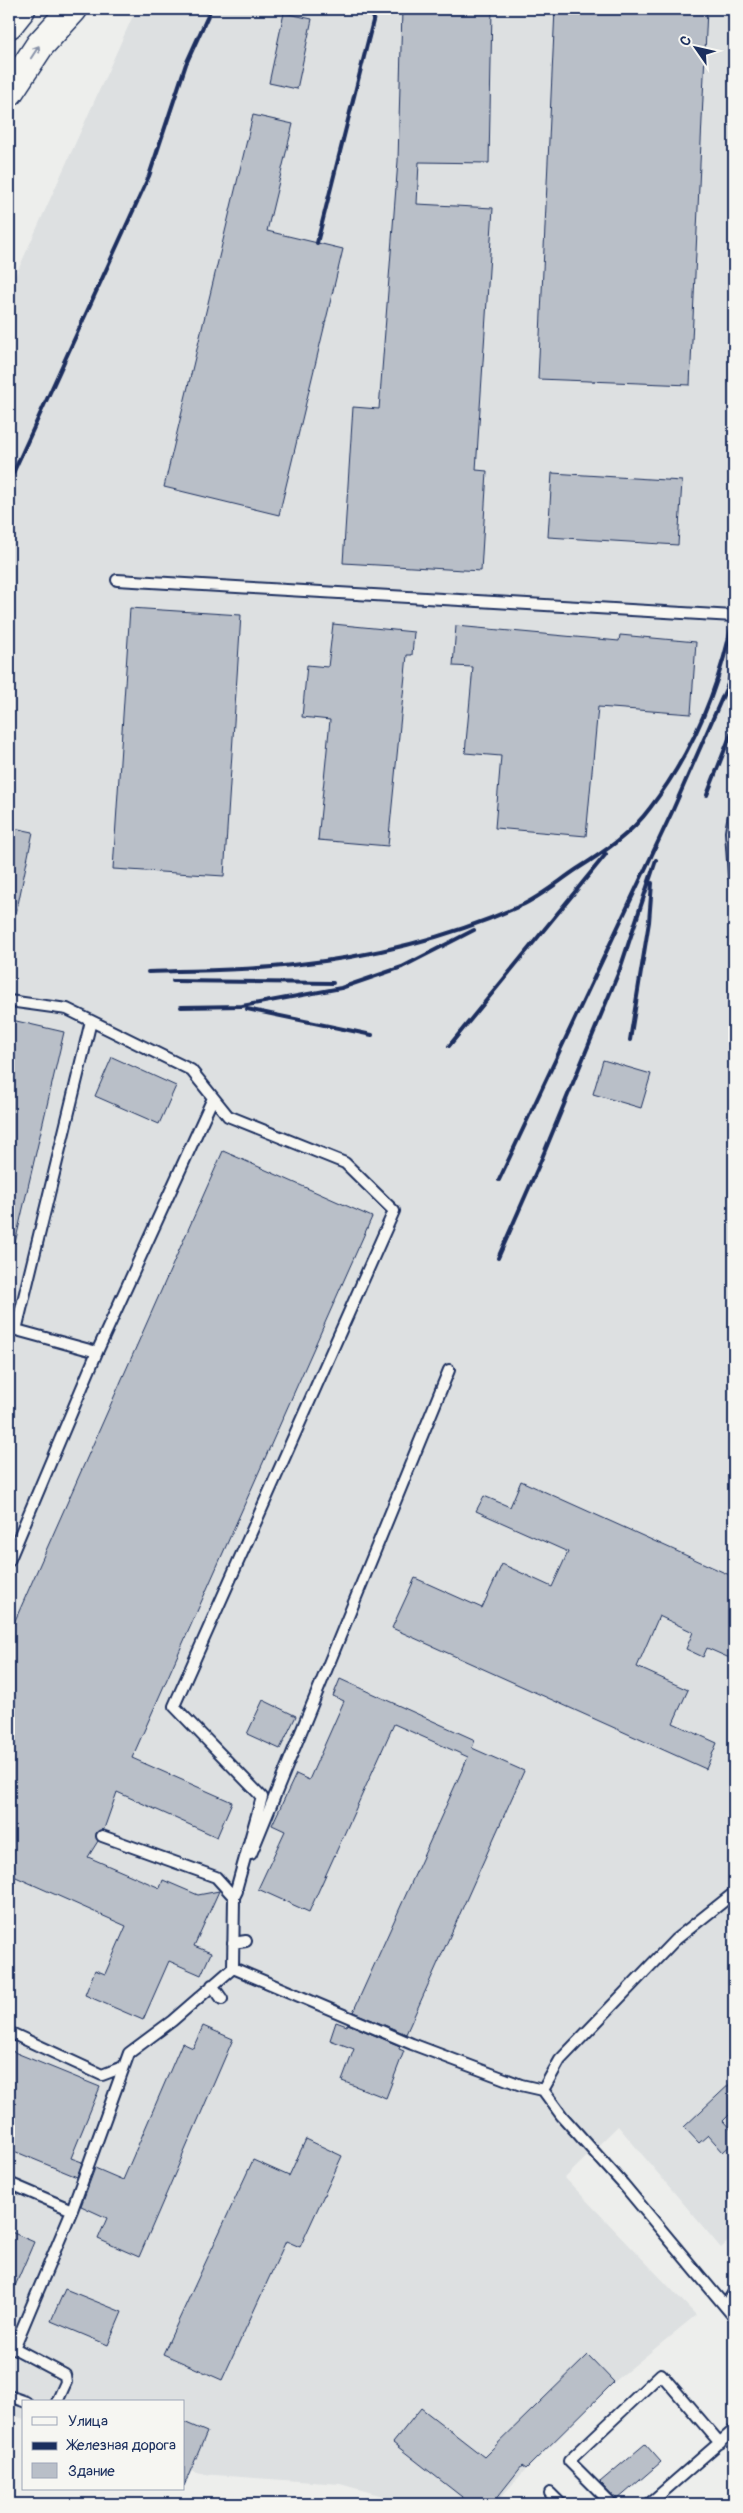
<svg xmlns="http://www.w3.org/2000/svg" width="743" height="2513" font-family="Pangolin,sans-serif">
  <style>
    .built { fill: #dde0e1 }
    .building { fill: #b9bfc8; stroke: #1b2f5e }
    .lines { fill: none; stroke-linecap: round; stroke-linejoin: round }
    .service-casing { stroke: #1b2f5e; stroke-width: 14 }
    .primary-casing { stroke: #1b2f5e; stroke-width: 31 }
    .service { stroke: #f6f6f2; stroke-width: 10 }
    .primary { stroke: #f6f6f2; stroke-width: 28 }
    .rail { stroke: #1b2f5e; stroke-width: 4 }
    .oneway { stroke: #8892a8 }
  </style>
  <rect width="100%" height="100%" fill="#edeeec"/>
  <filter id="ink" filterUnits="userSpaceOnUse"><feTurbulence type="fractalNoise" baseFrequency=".02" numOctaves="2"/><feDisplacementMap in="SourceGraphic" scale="10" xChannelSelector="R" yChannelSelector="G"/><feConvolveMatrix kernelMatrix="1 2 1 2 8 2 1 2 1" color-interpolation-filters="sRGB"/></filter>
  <g filter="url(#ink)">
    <path class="built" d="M136 9H734V2236L721 2248 618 2126 565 2178 696 2315 614 2382 526 2469 495 2504H412L340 2484 201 2474 184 2469V2402H24V2419L9 2414V290Z"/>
    <path class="building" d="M402 9H492L489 163 419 162 417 204 493 208 476 470 487 471 481 571 343 563 353 407 379 409 398 161Z
      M555 9H707L690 385 538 379Z
      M284 13 312 19 297 89 269 83Z
      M253 115 293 124 267 231 343 249 279 515 164 487Z
      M552 473 682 481 678 545 548 537Z
      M130 608 241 615 224 876 113 869Z
      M333 624 414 632 412 655H407L388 846 318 840 330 720 302 717 307 665 328 667Z
      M456 626 619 641 620 635 696 642 691 714 598 707 586 836 495 828 501 756 465 753 473 667 453 666Z
      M9 827 33 832 16 914 9 913Z
      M12 1020 64 1032 15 1243 9 1242V1034Z
      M112 1057 176 1086 159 1124 95 1096Z
      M603 1060 651 1074 641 1108 593 1094Z
      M223 1151 372 1217 132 1758 232 1802 217 1837 117 1792 104 1829 96 1833 98 1841 88 1857 160 1888 163 1880 198 1895 219 1891 194 1946 211 1953 201 1975 169 1961 143 2020 85 1995 95 1970 105 1974 126 1926 9 1874V1634Z
      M521 1481 734 1577V1660L707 1648 703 1657 686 1649 693 1632 659 1616 637 1667 688 1690 673 1723 717 1743 706 1769 392 1628 415 1578 482 1608 502 1564 552 1587 568 1552 476 1511 484 1496 510 1507Z
      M340 1679 475 1740 472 1748 524 1771 406 2034 353 2012 468 1757 394 1724 309 1912 258 1889 285 1831 272 1825 296 1774 309 1780 344 1701 333 1696Z
      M263 1700 296 1716 280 1749 247 1734Z
      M336 2022 347 2026 348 2024 400 2046 399 2049 404 2051 386 2098 342 2081 354 2049 330 2040Z
      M203 2026 233 2039 139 2257 98 2239 107 2218 81 2206 95 2168 123 2180 182 2043 193 2048Z
      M9 2050 100 2087 71 2158 82 2162 77 2177 9 2149Z
      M734 2080V2110L723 2121 734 2133V2142L723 2152 708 2135 699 2143 684 2127Z
      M306 2139 342 2156 300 2247 286 2241 222 2380 163 2354 253 2160 289 2176Z
      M9 2231 34 2242 9 2300Z
      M65 2289 122 2312 108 2345 51 2321Z
      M588 2355 614 2382 526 2469 522 2466 492 2504H471L393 2443 421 2408 484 2457Z
      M184 2422 207 2432 184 2486Z
      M645 2444 661 2462 617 2500 600 2482Z"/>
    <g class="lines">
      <g class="service-casing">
        <path id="service" d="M117 580 734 616
          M734 814 731 832 734 876
          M9 1001 67 1009 191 1070 228 1116 345 1163 394 1211 174 1706 262 1797 234 1897
          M9 1328 97 1352
          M16 1330 91 1021
          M9 1561 97 1352 213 1098
          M102 1836 216 1877 234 1897
          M251 1854 449 1370
          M237 1891 234 1897 233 1968 412 2044 521 2085 543 2090
          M734 1893 675 1940 560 2060 543 2090 562 2116 623 2184 734 2317
          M233 1943 246 1941
          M212 1985 222 1999
          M9 2032 102 2075 123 2067
          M9 2183 72 2210 129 2053 172 2021 233 1968
          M725 2306 734 2292
          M9 2346 14 2348 72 2210
          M14 2348 65 2375 66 2382 57 2402
          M9 2396 26 2402
          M550 2493 561 2504
          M612 2504 569 2461 661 2374 720 2443
          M649 2504 734 2430"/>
      </g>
      <g class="primary-casing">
        <path id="primary" d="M9 24 21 9
          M9 92 40 45 73 9"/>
      </g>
      <use href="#service" class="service"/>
      <use href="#primary" class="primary"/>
      <path class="rail" d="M317 243 376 9
        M9 482 149 176 186 64 211 9
        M707 795 734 726
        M148 972C195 970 245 971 292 965 370 957 448 938 520 906 540 897 559 881 577 869 604 852 631 834 650 808 694 751 720 685 734 615
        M173 981 333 983
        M181 1007 242 1006 341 988 402 967 474 930
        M247 1009 372 1035
        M630 1040 649 922 652 883
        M449 1046 606 854
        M499 1180 672 812 728 684 734 658
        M498 1258 539 1165 620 969 656 860"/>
    </g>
    <defs><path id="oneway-shaft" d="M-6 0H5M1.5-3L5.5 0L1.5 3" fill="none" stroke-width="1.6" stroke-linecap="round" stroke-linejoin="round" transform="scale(1.25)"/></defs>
    <use class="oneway" href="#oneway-shaft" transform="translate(35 52) rotate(-57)"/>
  </g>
  <rect width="743" height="2513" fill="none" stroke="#f6f6f2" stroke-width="30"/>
  <rect x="15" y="15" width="713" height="2483" fill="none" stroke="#1b2f5e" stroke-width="2" filter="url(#ink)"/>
  <rect x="22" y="2400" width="162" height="90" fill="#f6f6f2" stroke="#9ea6b7"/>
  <rect x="32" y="2417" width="25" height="8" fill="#f6f6f2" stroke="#9ea6b7"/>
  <text x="68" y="2426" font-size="15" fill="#1b2f5e">Улица</text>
  <rect x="32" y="2442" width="25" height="8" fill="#1b2f5e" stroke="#9ea6b7"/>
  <text x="68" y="2450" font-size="15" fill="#1b2f5e">Железная дорога</text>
  <rect x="32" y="2463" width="25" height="15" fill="#b9bfc8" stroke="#9ea6b7"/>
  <text x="68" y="2476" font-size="15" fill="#1b2f5e">Здание</text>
  <g transform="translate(696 48) rotate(304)" stroke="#f6f6f2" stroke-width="4" paint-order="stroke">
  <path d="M0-4L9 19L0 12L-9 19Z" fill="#1b2f5e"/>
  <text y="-8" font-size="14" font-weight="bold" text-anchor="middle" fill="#1b2f5e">С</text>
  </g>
</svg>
